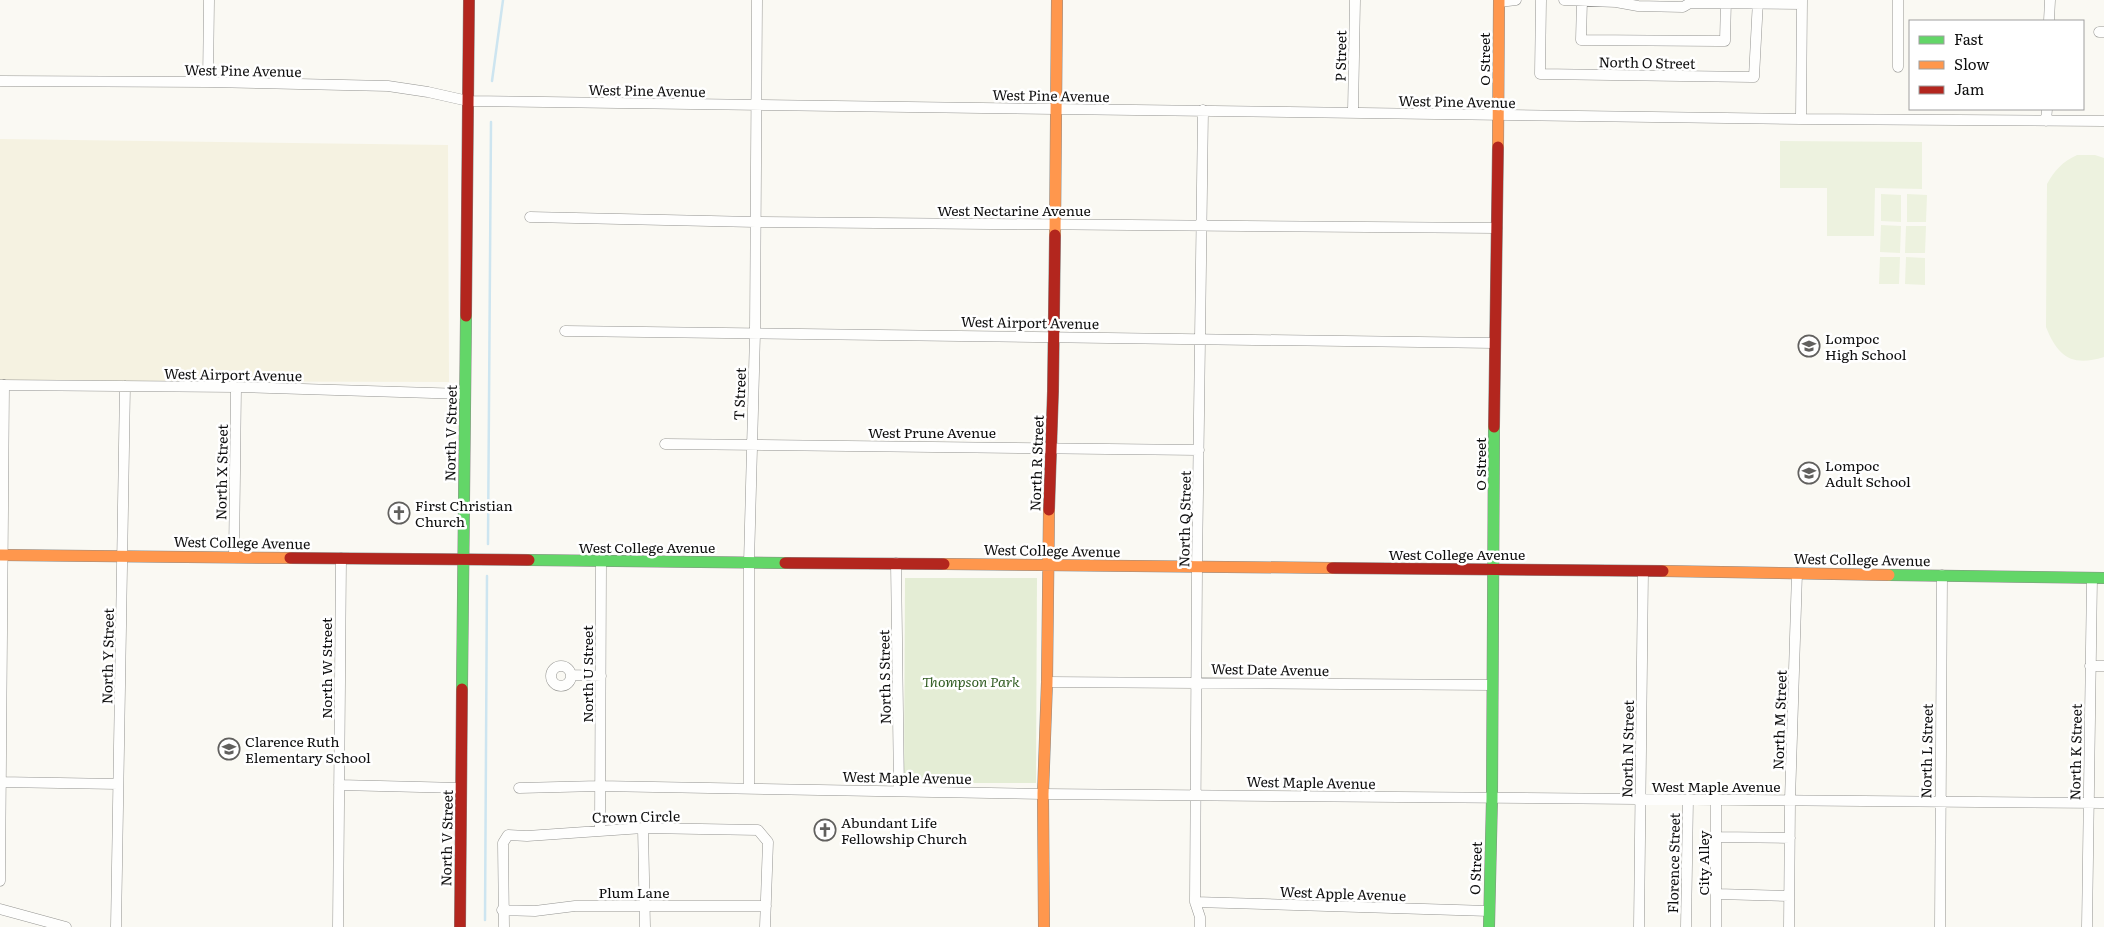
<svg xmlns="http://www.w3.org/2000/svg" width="2104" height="927" font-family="Literata,serif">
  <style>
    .farmland { fill: #f5f2e1 }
    .green { fill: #e4edd5 }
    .pitch { fill: #edf2df }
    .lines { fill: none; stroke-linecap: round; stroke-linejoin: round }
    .stream { stroke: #cde5f0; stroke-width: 2.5 }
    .street-casing { stroke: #949491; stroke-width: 11 }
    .fast-casing { stroke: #8b8a88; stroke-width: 12 }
    .slow-casing { stroke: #8b8a88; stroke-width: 12 }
    .jam-casing { stroke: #8b8a88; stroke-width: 12 }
    .street { stroke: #fefefd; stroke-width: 10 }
    .fast { stroke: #63d668; stroke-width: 11 }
    .slow { stroke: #ff974d; stroke-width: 11 }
    .jam { stroke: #b3261e; stroke-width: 11 }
    .labels { text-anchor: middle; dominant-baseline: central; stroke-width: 5; stroke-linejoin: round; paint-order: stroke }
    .street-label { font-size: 14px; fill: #0e0e0e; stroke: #fff }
    .poi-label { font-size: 14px; fill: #0e0e0e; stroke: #fff; text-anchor: start }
    .park-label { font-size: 14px; font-style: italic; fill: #335e25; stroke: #fff }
  </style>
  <rect width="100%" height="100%" fill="#faf9f3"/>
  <path class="farmland" d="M0 139 448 145 449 382 0 381Z"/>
  <path class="green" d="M905 578H1037L1036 783H904Z"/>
  <path class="pitch" d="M1780 141 1922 142V189L1875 188 1874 236H1827V188H1780Z
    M2077 155H2095L2104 158V357C2072 367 2058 357 2046 327L2047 184C2055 170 2062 162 2077 155Z
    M1881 194 1901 195V222L1881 221Z
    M1907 194 1927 195 1926 222H1907Z
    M1881 225 1901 226 1900 253 1880 252Z
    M1906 226H1926L1925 253H1905Z
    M1880 257H1900L1899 284H1879Z
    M1906 257 1925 258V285L1905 284Z"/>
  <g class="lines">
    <path class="stream" d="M492 81 503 0
      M488 544 491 122
      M485 920 487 576"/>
    <g class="street-casing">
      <path id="street" d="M1541 0 1540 74 1752 77H1754L1758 0
        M1564 0 1616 2 1638 6 1683 7 1690 3 1802 4
        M1582 0 1581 40 1719 41H1725L1726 0
        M1898 0V67
        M1499 2 1516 0
        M2049 21 2050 0
        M2099 32H2104
        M0 81 208 82 388 86 428 92 468 101 1801 119 2104 121
        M208 82 209 0
        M1353 112 1355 0
        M1801 119 1802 0
        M2046 121 2047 109
        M530 217 755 222 1497 228
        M565 331 1494 343
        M0 385 236 387 465 394
        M665 444 1199 450
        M234 557 236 387
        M896 563 899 790
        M551 676a10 10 0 1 1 20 0a10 10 0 1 1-20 0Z
        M2090 666H2104
        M572 675 601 676
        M1047 682 1492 685
        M0 782 118 784
        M339 785 461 788
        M519 788 599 786 1043 794 2104 803
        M749 788V563L755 333 757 0
        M1716 799V927
        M643 828 645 927
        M600 830 601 562
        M1717 837 1790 838
        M0 881 4 385
        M1717 894 1789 896
        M1195 902 1489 911
        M0 909 66 927
        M502 910 535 911 575 906H766
        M116 927 125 386
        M338 927 341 558
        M504 927 503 843 508 835 527 836 643 828 758 830 768 842 765 927
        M1200 927V917L1195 902 1197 568 1203 110
        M1639 927 1643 571
        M1686 927 1688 799
        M1789 927 1790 800 1797 573
        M1940 927 1942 575
        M2087 927 2092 578"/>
    </g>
    <g class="fast-casing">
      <path id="fast" d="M529 560 785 563
        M1889 575 2104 578
        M462 689 466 316
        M1489 927 1492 798 1494 427"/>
    </g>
    <g class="slow-casing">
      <path id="slow" d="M1498 147 1499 0
        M1055 235 1057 0
        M0 555 290 558
        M944 564 1332 568
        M1663 571 1889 575
        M1044 927 1043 794 1047 682 1049 510"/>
    </g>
    <g class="jam-casing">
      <path id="jam" d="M466 316 469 0
        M1494 427 1498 147
        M1049 510 1053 391 1055 235
        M290 558 529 560
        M785 563 944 564
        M1332 568 1663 571
        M460 927 462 689"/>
    </g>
    <use href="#street" class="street"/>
    <use href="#fast" class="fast"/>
    <use href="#slow" class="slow"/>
    <use href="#jam" class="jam"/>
  </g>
  <defs>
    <g id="school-ring" transform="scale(1.125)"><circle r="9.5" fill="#fff" stroke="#61605e" stroke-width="1.5"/><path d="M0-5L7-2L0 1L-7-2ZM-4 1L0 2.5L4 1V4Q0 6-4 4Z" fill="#61605e"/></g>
    <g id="church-ring" transform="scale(1.125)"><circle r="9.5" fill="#fff" stroke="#61605e" stroke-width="1.5"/><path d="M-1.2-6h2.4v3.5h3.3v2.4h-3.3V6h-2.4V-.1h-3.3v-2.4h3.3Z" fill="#61605e"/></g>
  </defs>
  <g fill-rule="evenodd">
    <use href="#school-ring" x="1809" y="346"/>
    <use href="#school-ring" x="1809" y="473"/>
    <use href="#church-ring" x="399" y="513"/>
    <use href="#school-ring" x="229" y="749"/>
    <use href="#church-ring" x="825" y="830"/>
  </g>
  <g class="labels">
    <g class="street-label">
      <text transform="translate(1340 56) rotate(-89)">P Street</text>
      <text transform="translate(1484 59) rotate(-90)">O Street</text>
      <text transform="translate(1647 62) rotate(1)">North O Street</text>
      <text transform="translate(243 70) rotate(1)">West Pine Avenue</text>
      <text transform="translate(647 90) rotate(1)">West Pine Avenue</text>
      <text transform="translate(1051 95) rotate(1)">West Pine Avenue</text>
      <text transform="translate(1457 101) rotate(1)">West Pine Avenue</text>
      <text x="1014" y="210">West Nectarine Avenue</text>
      <text transform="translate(1030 322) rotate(1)">West Airport Avenue</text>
      <text transform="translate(233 374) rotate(1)">West Airport Avenue</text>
      <text transform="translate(739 394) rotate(-88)">T Street</text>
      <text x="932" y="432">West Prune Avenue</text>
      <text transform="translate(450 433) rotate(-89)">North V Street</text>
      <text transform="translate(1036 463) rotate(-88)">North R Street</text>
      <text transform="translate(1480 464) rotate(-90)">O Street</text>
      <text transform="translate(221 472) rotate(-89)">North X Street</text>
      <text transform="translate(1184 519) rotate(-89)">North Q Street</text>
      <text transform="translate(242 542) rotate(1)">West College Avenue</text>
      <text x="647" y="547">West College Avenue</text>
      <text transform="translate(1052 550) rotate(1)">West College Avenue</text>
      <text x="1457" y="554">West College Avenue</text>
      <text transform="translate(1862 559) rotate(1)">West College Avenue</text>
      <text transform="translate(107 656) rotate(-89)">North Y Street</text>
      <text transform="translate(326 668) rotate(-90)">North W Street</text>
      <text transform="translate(1270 669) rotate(1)">West Date Avenue</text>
      <text transform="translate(587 674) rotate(-90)">North U Street</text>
      <text transform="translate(884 677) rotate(-91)">North S Street</text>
      <text transform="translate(1779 720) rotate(-88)">North M Street</text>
      <text transform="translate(1627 749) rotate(-89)">North N Street</text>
      <text transform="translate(1926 751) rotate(-89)">North L Street</text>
      <text transform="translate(2075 752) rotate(-89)">North K Street</text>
      <text transform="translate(907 777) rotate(1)">West Maple Avenue</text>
      <text transform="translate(1311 782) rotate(1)">West Maple Avenue</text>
      <text x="1716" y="786">West Maple Avenue</text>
      <text transform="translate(636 816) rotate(-1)">Crown Circle</text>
      <text transform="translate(446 838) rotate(-89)">North V Street</text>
      <text transform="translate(1673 863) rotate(-89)">Florence Street</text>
      <text transform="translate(1703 863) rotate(-90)">City Alley</text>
      <text transform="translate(1475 868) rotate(-88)">O Street</text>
      <text x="634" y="892">Plum Lane</text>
      <text transform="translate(1343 893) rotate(2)">West Apple Avenue</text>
    </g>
    <g class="poi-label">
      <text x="1825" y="338">Lompoc<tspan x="1825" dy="16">High School</tspan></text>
      <text x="1825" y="465">Lompoc<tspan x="1825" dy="16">Adult School</tspan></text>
      <text x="415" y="505">First Christian<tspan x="415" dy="16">Church</tspan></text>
      <text x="245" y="741">Clarence Ruth<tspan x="245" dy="16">Elementary School</tspan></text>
      <text x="841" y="822">Abundant Life<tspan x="841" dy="16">Fellowship Church</tspan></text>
    </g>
    <g class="park-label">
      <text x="971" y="681">Thompson Park</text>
    </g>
  </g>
  <rect x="1909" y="20" width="175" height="90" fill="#ffffff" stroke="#9f9f9f"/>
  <rect x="1919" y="36" width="25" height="8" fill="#63d668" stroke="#9f9f9f"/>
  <text x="1954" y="45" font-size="15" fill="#0e0e0e">Fast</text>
  <rect x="1919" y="61" width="25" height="8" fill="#ff974d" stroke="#9f9f9f"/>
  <text x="1954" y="70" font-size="15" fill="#0e0e0e">Slow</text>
  <rect x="1919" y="86" width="25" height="8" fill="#b3261e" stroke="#9f9f9f"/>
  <text x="1954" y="95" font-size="15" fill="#0e0e0e">Jam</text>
</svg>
